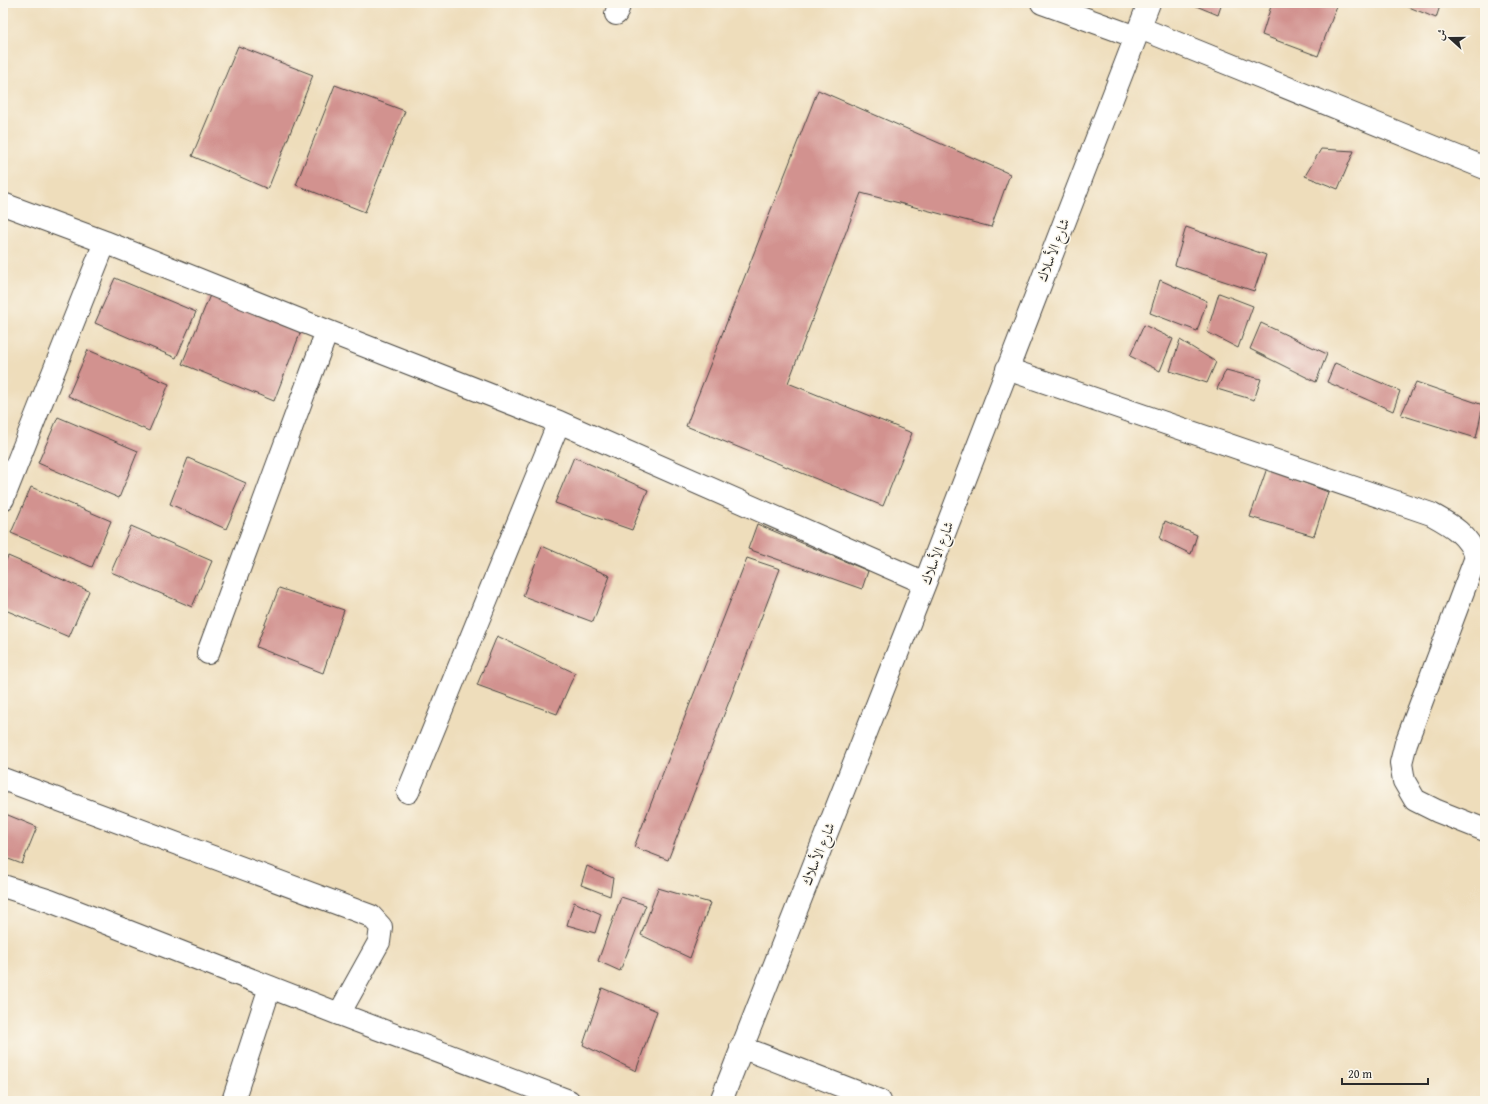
<svg xmlns="http://www.w3.org/2000/svg" width="1488" height="1104" font-family="'Gentium Book Plus',Amiri,serif">
  <style>
    .building { fill: #d2928f }
    .lines { fill: none; stroke-linecap: round; stroke-linejoin: round }
    .minor-casing { stroke: #484641; stroke-width: 24 }
    .minor { stroke: #fff; stroke-width: 22 }
    .labels { text-anchor: middle; dominant-baseline: central; stroke-width: 3; stroke-linejoin: round; paint-order: stroke }
    .street-label { font-size: 14px; fill: #2b2b2b; stroke: #fbf7ec }
  </style>
  <rect width="100%" height="100%" fill="#fbf7ec"/>
  <filter id="ink" filterUnits="userSpaceOnUse"><feTurbulence type="fractalNoise" baseFrequency=".025" numOctaves="2"/><feDisplacementMap in="SourceGraphic" scale="8" xChannelSelector="R" yChannelSelector="G"/><feConvolveMatrix kernelMatrix="1 2 1 2 8 2 1 2 1" color-interpolation-filters="sRGB"/></filter>
  <filter id="wash" filterUnits="userSpaceOnUse"><feTurbulence type="fractalNoise" baseFrequency=".012" numOctaves="4" result="noise"/><feDisplacementMap in="SourceGraphic" scale="16" xChannelSelector="R" yChannelSelector="G"/><feGaussianBlur stdDeviation="0.9" result="paint"/><feColorMatrix in="noise" values="0 0 0 0 0 0 0 0 0 0 0 0 0 0 0 0 0 1.4 0 .05"/><feComposite in="paint" operator="in"/></filter>
  <g filter="url(#wash)">
    <rect width="100%" height="100%" fill="#edb"/>
    <g id="blocks">
      <path class="building" d="M1189 3H1222L1218 15Z
        M1272 3H1338L1318 56 1262 35Z
        M1399 3H1441L1436 18Z
        M238 46 313 75 268 189 192 156Z
        M335 85 405 111 365 212 296 185Z
        M818 90 1010 174 991 227 861 193 788 383 912 433 883 506 686 426Z
        M1321 149 1354 151 1338 189 1305 176Z
        M1186 227 1266 255 1254 291 1175 265Z
        M115 278 196 312 176 358 95 323Z
        M1160 280 1207 301 1197 331 1150 313Z
        M1219 293 1253 306 1238 348 1207 332Z
        M210 295 301 331 274 401 182 364Z
        M1261 323 1327 354 1316 382 1250 349Z
        M1144 325 1173 339 1160 371 1130 356Z
        M1180 340 1216 362 1207 383 1170 371Z
        M88 350 169 384 149 431 68 396Z
        M1335 363 1400 391 1393 411 1327 382Z
        M1226 370 1261 379 1254 400 1217 389Z
        M1416 382 1483 405 1476 438 1401 415Z
        M58 417 138 451 119 498 38 463Z
        M574 457 648 490 632 530 555 503Z
        M188 458 246 483 226 529 170 504Z
        M1267 468 1328 492 1314 536 1250 517Z
        M31 487 111 521 92 567 11 533Z
        M1165 521 1197 535 1191 554 1160 539Z
        M757 524 868 571 862 589 748 549Z
        M131 526 212 561 192 607 111 572Z
        M542 546 610 576 593 622 523 596Z
        M8 556 89 591 69 637 3 609V567Z
        M747 558 780 569 668 860 634 847Z
        M279 588 344 610 323 673 256 647Z
        M497 636 575 673 557 714 477 685Z
        M3 813 37 827 22 864 3 857Z
        M587 866 613 878 610 896 581 885Z
        M658 888 710 903 690 958 641 935Z
        M621 897 646 905 620 971 598 961Z
        M574 902 601 914 595 933 567 925Z
        M602 988 657 1011 636 1071 583 1045Z"/>
    </g>
  </g>
  <g filter="url(#ink)">
    <use href="#blocks" fill-opacity="0" stroke="#484641" stroke-width="1"/>
    <g class="lines">
      <g class="minor-casing">
        <path id="minor" d="M1042 3 1136 37
          M616 14 620 3
          M1140 28 1485 168
          M3 204 105 242 327 331 559 422 925 583
          M1007 369 1431 514C1451 525 1468 534 1476 557L1406 743 1401 763 1404 781 1415 800 1437 811 1485 830
          M3 499 105 242
          M208 653 327 331
          M3 779 371 916 381 927 379 942 339 1014
          M408 792 559 422
          M3 886 50 901 339 1014 569 1101
          M741 1047 880 1101
          M233 1101 270 987
          M721 1101 925 583 1149 3"/>
      </g>
      <use href="#minor" class="minor"/>
    </g>
  </g>
  <g class="labels">
    <g class="street-label">
      <text transform="translate(1053 250) rotate(-69)">شارع الأسلاك</text>
      <text transform="translate(937 553) rotate(-69)">شارع الأسلاك</text>
      <text transform="translate(818 854) rotate(-68)">شارع الأسلاك</text>
    </g>
  </g>
  <rect width="1488" height="1104" fill="none" stroke="#fbf7ec" stroke-width="16"/>
  <g transform="translate(1450 38) rotate(291)" stroke="#fbf7ec" stroke-width="3" paint-order="stroke">
  <path d="M0-3L7 15L0 10L-7 15Z" fill="#2b2b2b"/>
  <text y="-6" font-size="11" font-weight="bold" text-anchor="middle" fill="#2b2b2b">ش</text>
  </g>
  <path d="M1342 1078v6h86v-6" fill="none" stroke="#2b2b2b" stroke-width="2"/>
  <text x="1348" y="1078" font-size="12" fill="#2b2b2b" stroke="#fbf7ec" stroke-width="3" paint-order="stroke">20 m</text>
</svg>
